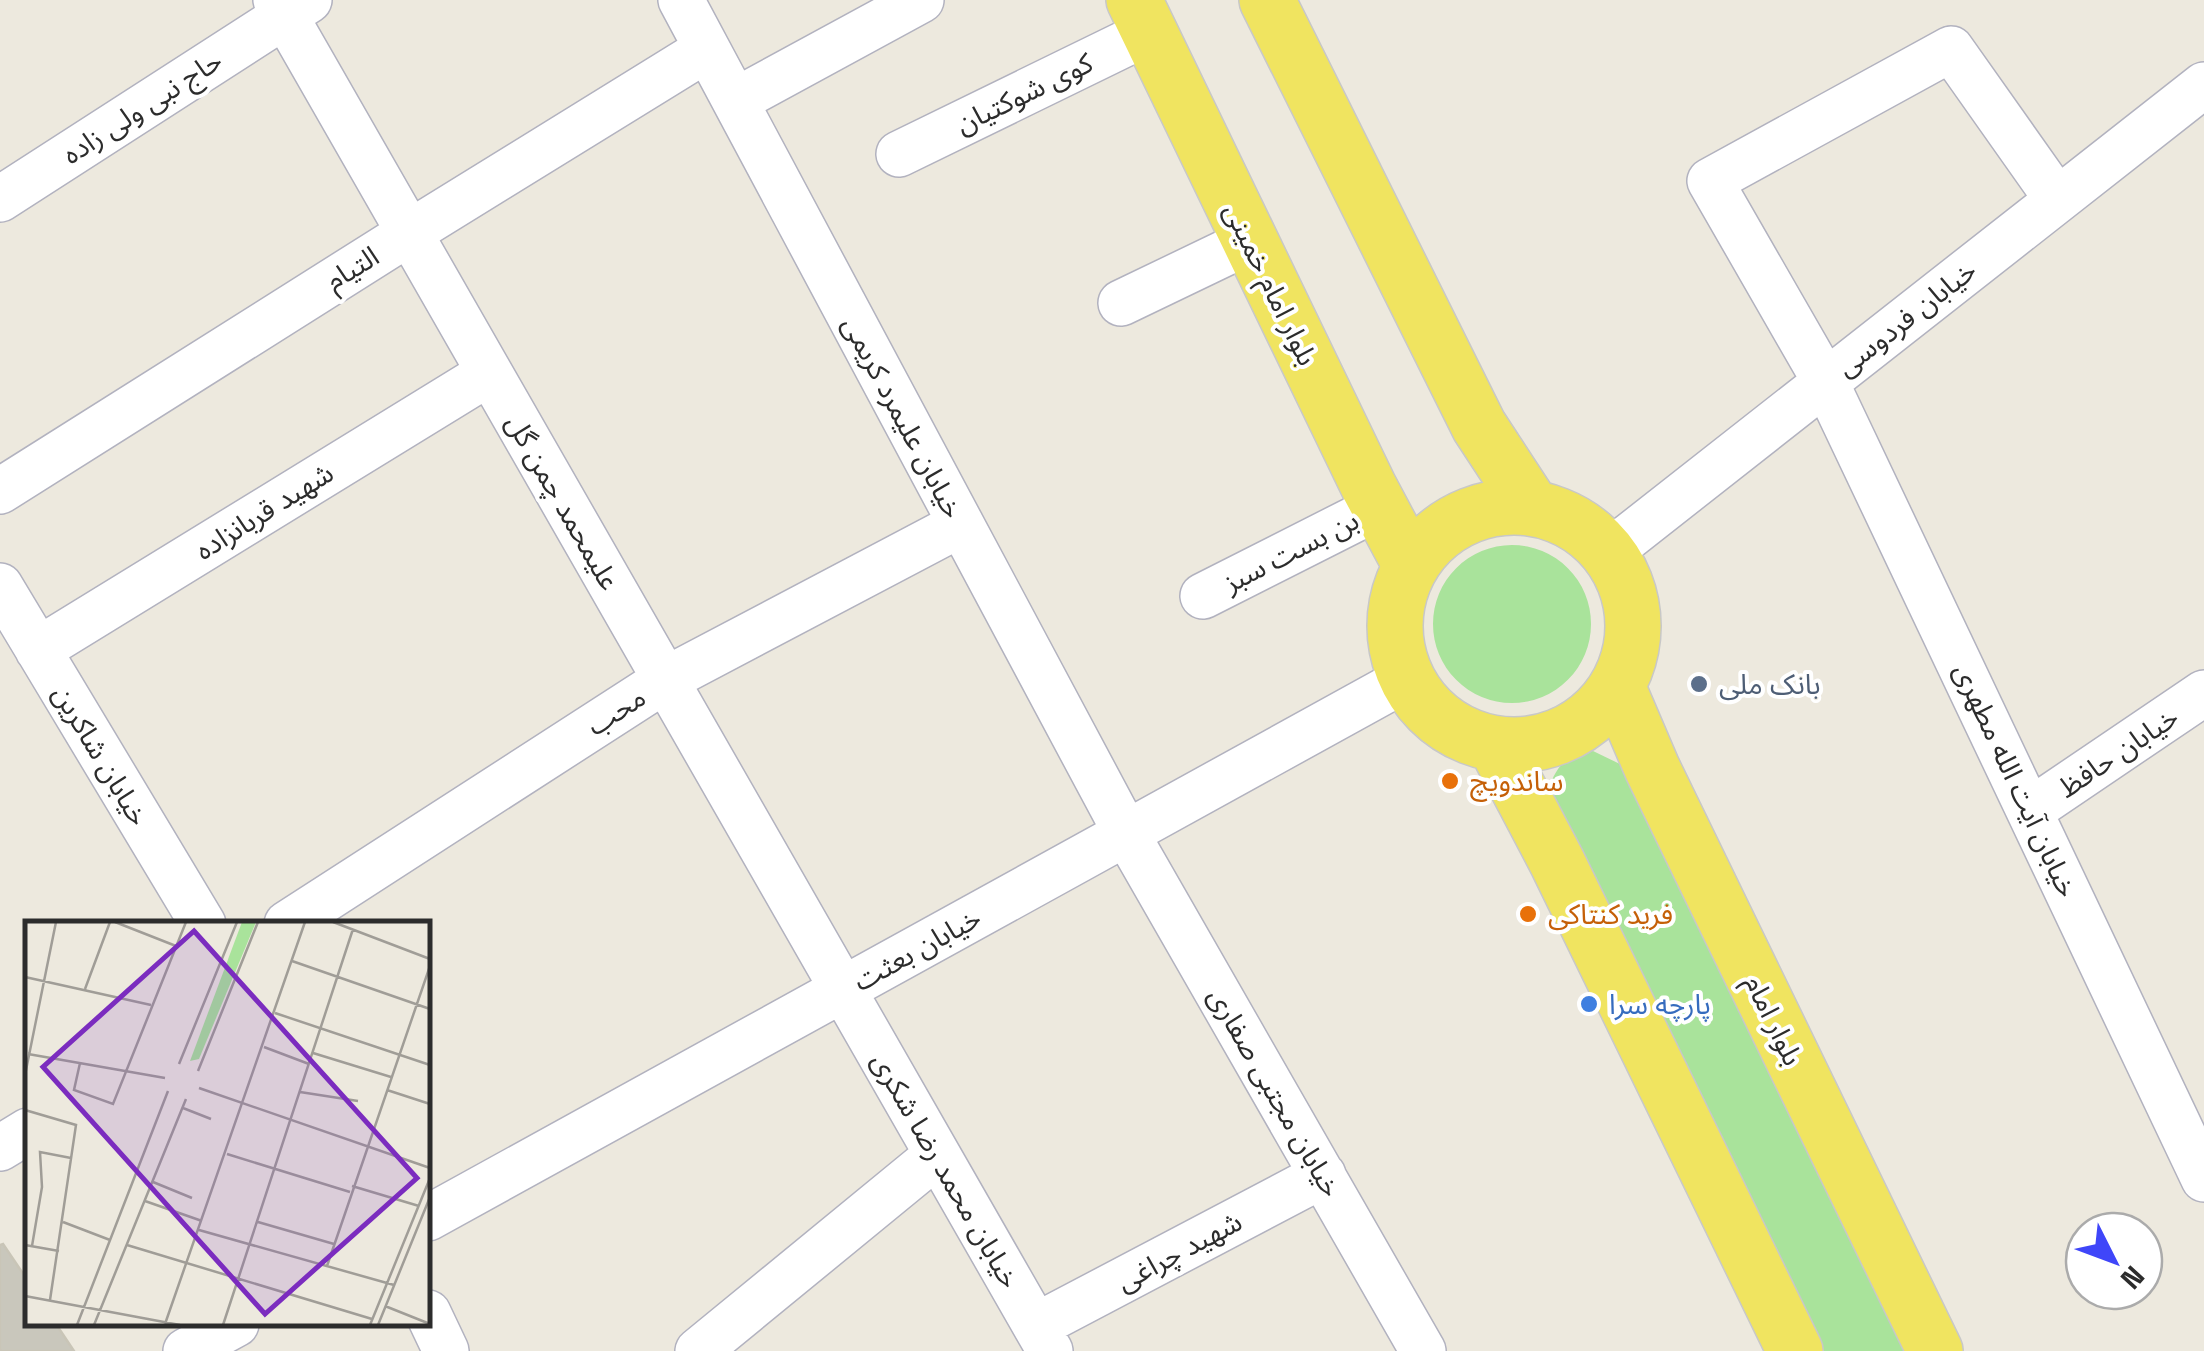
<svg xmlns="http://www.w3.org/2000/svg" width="2204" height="1351" font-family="'Space Grotesk','Noto Sans Arabic',sans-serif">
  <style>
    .green { fill: #a9e39b }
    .building { fill: #c9c7bc; stroke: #c9c5b7; stroke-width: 2.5 }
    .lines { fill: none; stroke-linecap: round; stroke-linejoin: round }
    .minor-casing { stroke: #b2b2bf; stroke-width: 48 }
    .major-casing { stroke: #c8c8c8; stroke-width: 58 }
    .minor { stroke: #fff; stroke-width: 45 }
    .major { stroke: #f0e460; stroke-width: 55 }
    .service-dot { fill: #5c6f8a; stroke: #fff; stroke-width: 4 }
    .food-dot { fill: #e8710a; stroke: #fff; stroke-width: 4 }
    .shop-dot { fill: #3f7fe0; stroke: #fff; stroke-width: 4 }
    .labels { text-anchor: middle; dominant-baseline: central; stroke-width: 8; stroke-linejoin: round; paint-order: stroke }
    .street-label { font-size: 28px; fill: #2c2c2c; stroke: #fff }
    .service-label { font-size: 28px; fill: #4e5e75; stroke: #fff; text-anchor: start }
    .food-label { font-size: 28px; fill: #c56008; stroke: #fff; text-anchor: start }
    .shop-label { font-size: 28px; fill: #366cbe; stroke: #fff; text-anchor: start }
    .inset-road { fill: none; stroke: #a09d97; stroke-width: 2.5 }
    .view { fill: #7b2cbf; fill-opacity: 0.15; stroke: #7b2cbf; stroke-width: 5 }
    .inset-edge { fill: none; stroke: #2c2c2c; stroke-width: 5 }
  </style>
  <rect width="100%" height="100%" fill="#ede9de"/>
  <path class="green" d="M1433 624a79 79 0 1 1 158 0a79 79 0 1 1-158 0Z
    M1593 751 1622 765 1906 1351H1811L1547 796C1553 770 1565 753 1593 751Z"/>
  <path class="building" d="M3 1244 28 1281V1324H56L74 1351H0V1245Z"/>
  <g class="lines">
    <g class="minor-casing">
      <path id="minor" d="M276 0 1050 1351
        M681 0 1126 833 1423 1351
        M735 101 921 0
        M899 154 1149 32
        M0 199 309 0
        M2057 199 1951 49 1710 181 1825 381 2204 1179
        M1121 303 1250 241
        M0 491 409 233 707 49
        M1608 553 2204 85
        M0 586 203 924
        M1203 596 1379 507
        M38 650 489 373
        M2031 810 2204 693
        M287 924 665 680 961 524
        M0 1148 28 1131
        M428 1218 1406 679
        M428 1313 446 1351
        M1036 1326 1323 1175
        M186 1351 236 1324
        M698 1351 937 1155"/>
    </g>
    <g class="major-casing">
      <path id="major" d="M1134 0 1369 487 1411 566
        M1267 0 1479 426 1532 507
        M1395 626a119 119 0 1 1 238 0a119 119 0 1 1-238 0Z
        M1617 686 1652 768 1935 1351
        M1495 744 1557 862 1795 1351"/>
    </g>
    <use href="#minor" class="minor"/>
    <use href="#major" class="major"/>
  </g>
  <circle class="service-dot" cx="1699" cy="684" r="10"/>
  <g class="food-dot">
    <circle cx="1450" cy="781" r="10"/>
    <circle cx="1528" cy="914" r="10"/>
  </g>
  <circle class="shop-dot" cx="1589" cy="1004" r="10"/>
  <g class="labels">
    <g class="street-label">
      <text transform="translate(1024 93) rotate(-26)">کوی شوکتیان</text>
      <text transform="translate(142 107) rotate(-33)">حاج نبی ولی زاده</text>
      <text transform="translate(352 268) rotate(-32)">التیام</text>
      <text transform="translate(1271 284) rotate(64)">بلوار امام خمینی</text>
      <text transform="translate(1906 318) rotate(-38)">خیابان فردوسی</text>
      <text transform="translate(903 417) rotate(62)">خیابان علیمرد کریمی</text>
      <text transform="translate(563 502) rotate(60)">علیمحمد چمن گل</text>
      <text transform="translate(264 511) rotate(-32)">شهید قربانزاده</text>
      <text transform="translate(1291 551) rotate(-27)">بن بست سبز</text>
      <text transform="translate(616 711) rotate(-33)">محب</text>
      <text transform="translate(2118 752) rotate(-34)">خیابان حافظ</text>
      <text transform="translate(101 755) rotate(59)">خیابان شاکرین</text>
      <text transform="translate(2016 780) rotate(65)">خیابان آیت الله مطهری</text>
      <text transform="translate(917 949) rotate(-29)">خیابان بعثت</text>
      <text transform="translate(1774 1020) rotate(64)">بلوار امام</text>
      <text transform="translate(1275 1092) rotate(60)">خیابان مجتبی صفاری</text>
      <text transform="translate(946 1170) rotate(60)">خیابان محمد رضا شکری</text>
      <text transform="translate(1179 1251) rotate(-28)">شهید چراغی</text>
    </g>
    <g class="service-label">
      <text x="1719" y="684">بانک ملی</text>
    </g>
    <g class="food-label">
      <text x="1470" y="781">ساندویچ</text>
      <text x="1548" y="914">فرید کنتاکی</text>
    </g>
    <g class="shop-label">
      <text x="1609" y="1004">پارچه سرا</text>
    </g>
  </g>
  <g transform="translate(25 921)">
    <rect width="405" height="405" fill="#ede9de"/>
    <path d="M217 1H231L174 138 165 140Z" fill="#a9e39b"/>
    <path class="inset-road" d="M90 1 151 25M308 1 405 38M267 40 405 88M0 56 126 84M60 68 85 1M250 92 405 144M239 126 284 143M288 132 366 156M3 133 140 157M55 142 49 169 88 183 161 1M154 143 212 1M173 150 233 1M0 154 31 1M174 167 405 247M362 169 405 183M275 171 333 180M158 187 186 198M0 189 51 204 25 379M202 233 325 271M128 261 167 277M327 265 394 285M120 280 177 300M38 301 85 319M233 301 309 323M174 309 369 364M0 324 34 330M102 324 347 398M7 325 17 266 15 231 46 237M302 345 405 45M0 375 155 404M360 385 405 403M140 403 280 1M52 404 143 170M69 404 161 178M198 404 328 8M345 404 405 257M353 404 405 276"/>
    <path class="view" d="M169 10 392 257 240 393 18 146Z"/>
    <rect width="405" height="405" class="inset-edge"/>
  </g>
  <g transform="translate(2114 1261) rotate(132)"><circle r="48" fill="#ffffff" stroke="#ababab" stroke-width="2.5"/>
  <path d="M0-8L18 38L0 25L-18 38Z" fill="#3f46f9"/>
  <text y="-15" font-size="28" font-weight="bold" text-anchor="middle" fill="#2c2c2c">N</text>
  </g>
</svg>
